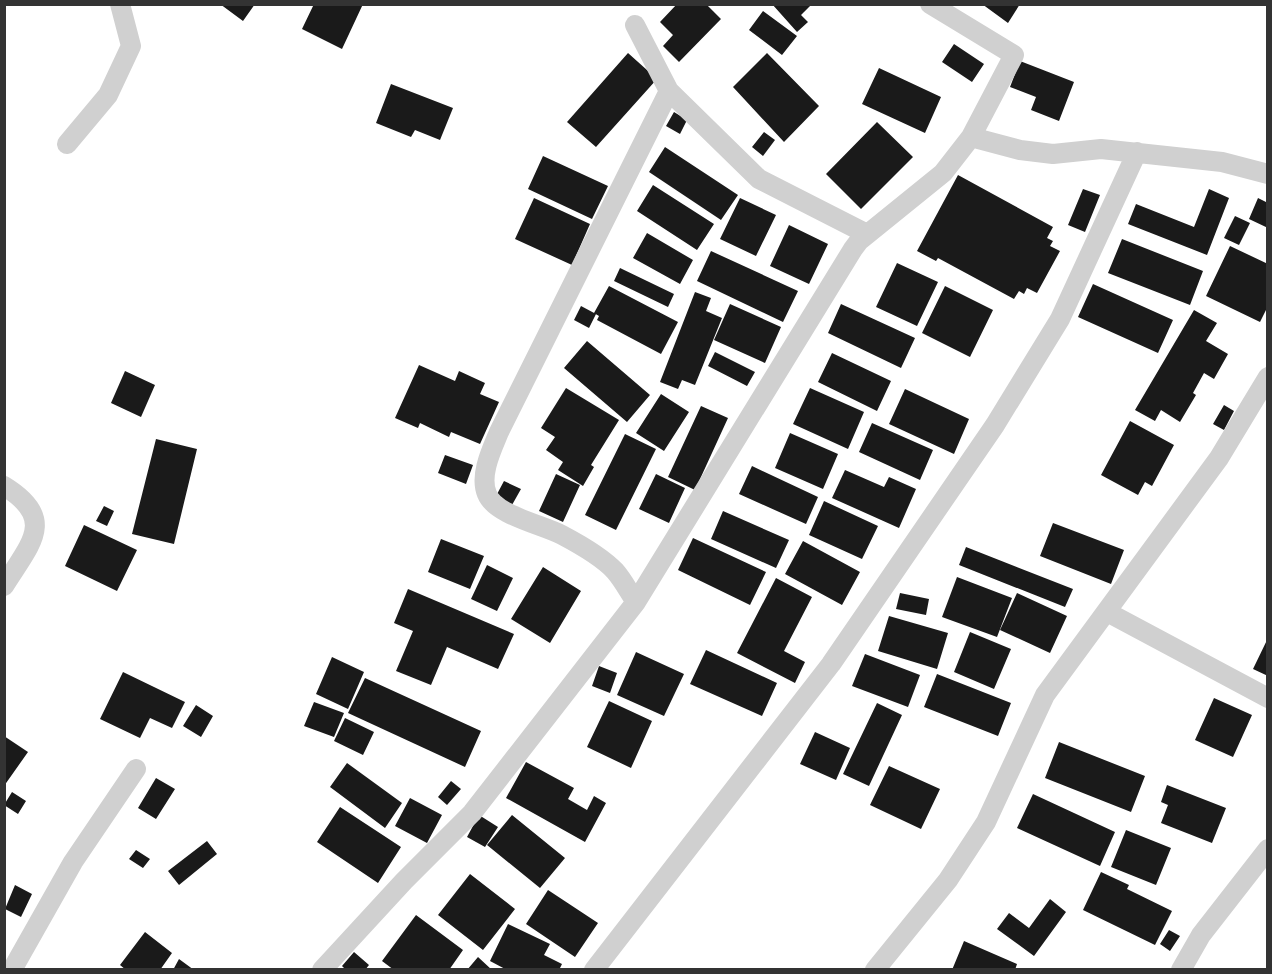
<svg xmlns="http://www.w3.org/2000/svg" width="1272" height="974" font-family="Figtree,sans-serif">
  <style>
    .building { fill: #1a1a1a }
    .lines { fill: none; stroke-linecap: round; stroke-linejoin: round }
    .minor { stroke: #d0d0d0; stroke-width: 20 }
  </style>
  <rect width="100%" height="100%" fill="#fff"/>
  <path class="building" d="M220 4H255L243 21Z
    M314 4H363L342 49 302 29Z
    M677 4H706L721 19 679 62 663 46 673 35 660 22Z
    M772 4H812L801 15 808 22 797 32Z
    M982 4H1020L1008 23Z
    M763 11 797 36 782 55 749 30Z
    M954 44 984 64 972 82 942 62Z
    M628 53 657 79 596 147 567 122Z
    M767 53 819 106 784 142 733 87Z
    M1020 61 1074 82 1059 121 1031 110 1036 97 1010 87Z
    M879 68 941 97 925 133 862 104Z
    M391 84 453 108 440 140 415 130 411 137 376 123Z
    M674 112 687 120 680 134 666 126Z
    M877 122 913 157 861 209 826 174Z
    M764 132 775 140 763 156 752 147Z
    M665 147 738 195 721 220 649 172Z
    M543 156 608 186 592 219 528 189Z
    M958 175 1053 227 1047 238 1053 241 1050 246 1060 251 1037 293 1027 288 1024 294 1019 291 1014 299 938 258 936 261 917 251Z
    M653 185 714 224 697 250 637 211Z
    M1083 189 1100 195 1085 232 1068 225Z
    M1209 189 1229 198 1207 255 1128 224 1136 204 1194 227Z
    M534 198 590 224 572 265 515 239Z
    M740 198 776 215 756 256 720 239Z
    M1258 198 1268 203V228L1249 219Z
    M1235 216 1250 223 1239 245 1224 238Z
    M789 225 828 244 809 284 770 266Z
    M647 233 693 260 680 284 633 258Z
    M1122 239 1203 271 1190 305 1108 273Z
    M1230 246 1268 264V306L1260 322 1206 296Z
    M711 251 798 291 783 322 697 281Z
    M897 263 938 282 917 326 876 307Z
    M620 268 674 294 668 307 614 281Z
    M1093 284 1173 320 1158 353 1078 317Z
    M609 286 678 322 661 354 597 320 599 316 594 313Z
    M945 286 993 310 970 357 922 333Z
    M695 292 711 298 706 311 722 318 695 385 682 380 678 389 660 382Z
    M730 304 781 327 765 363 714 340Z
    M841 304 915 338 901 368 828 333Z
    M581 306 596 314 589 328 574 320Z
    M1194 310 1217 323 1206 341 1228 354 1214 379 1204 373 1193 393 1196 395 1180 422 1161 410 1155 421 1135 410Z
    M587 341 650 395 627 422 564 368Z
    M715 352 755 372 747 386 708 366Z
    M832 353 891 381 877 411 818 382Z
    M419 365 455 381 459 371 485 383 480 394 499 402 480 444 451 432 449 437 420 423 418 428 395 418Z
    M125 371 155 385 141 417 111 403Z
    M566 388 619 420 591 465 594 467 583 486 558 470 563 462 546 450 555 437 541 428Z
    M810 388 864 412 848 449 793 424Z
    M905 389 969 419 954 454 889 424Z
    M661 394 689 412 664 451 636 433Z
    M1224 405 1234 411 1224 430 1213 424Z
    M701 406 728 418 695 490 668 477Z
    M1130 421 1174 445 1152 486 1145 482 1138 495 1101 475Z
    M872 423 933 450 920 480 859 452Z
    M790 433 838 454 823 489 775 468Z
    M625 434 656 449 616 530 585 515Z
    M156 439 197 449 174 544 132 534Z
    M445 455 473 465 466 484 438 473Z
    M752 466 818 497 806 524 739 494Z
    M845 470 884 487 889 477 916 489 899 528 832 498Z
    M556 474 580 485 563 522 539 511Z
    M656 474 685 488 669 523 639 509Z
    M504 481 521 489 512 505 496 496Z
    M824 501 878 526 862 559 809 535Z
    M104 506 114 511 107 526 96 521Z
    M723 511 789 540 776 568 711 539Z
    M1053 523 1124 550 1111 584 1040 556Z
    M84 525 137 550 117 591 65 566Z
    M693 538 766 572 750 605 678 570Z
    M441 539 484 556 470 589 428 572Z
    M803 541 860 572 842 605 785 574Z
    M966 547 1073 589 1065 607 959 565Z
    M487 565 513 578 497 611 471 599Z
    M543 567 581 591 550 643 511 619Z
    M957 577 1012 598 997 637 942 617Z
    M776 578 812 597 784 651 805 662 795 683 737 653Z
    M408 589 514 634 498 669 447 647 431 685 396 671 413 631 394 623Z
    M900 593 929 599 926 615 896 609Z
    M1017 593 1067 616 1050 653 1000 630Z
    M889 616 948 633 937 669 878 651Z
    M970 632 1011 649 994 689 954 672Z
    M1268 638V676L1253 669Z
    M706 650 777 683 762 716 690 684Z
    M636 652 684 674 664 716 617 695Z
    M865 654 920 675 908 707 852 686Z
    M332 657 364 672 348 709 316 694Z
    M599 666 617 673 610 693 592 686Z
    M123 672 185 702 172 728 150 718 140 738 100 719Z
    M937 674 1011 703 998 736 924 707Z
    M365 678 481 731 465 767 348 713Z
    M1214 698 1252 715 1233 757 1195 740Z
    M609 701 652 721 631 768 587 747Z
    M314 702 344 713 334 737 304 726Z
    M877 703 902 715 869 786 843 774Z
    M196 705 213 716 201 737 183 726Z
    M345 718 374 732 363 755 334 741Z
    M815 732 850 748 836 780 800 764Z
    M4 736 28 752 4 786Z
    M1059 742 1145 776 1131 812 1045 778Z
    M526 762 574 788 568 799 587 810 594 796 606 803 585 842 506 798Z
    M347 763 402 803 385 828 330 787Z
    M889 766 940 789 921 829 870 805Z
    M156 778 175 789 156 819 138 808Z
    M451 781 461 789 447 805 438 797Z
    M1167 785 1226 808 1212 843 1161 823 1168 805 1161 802Z
    M12 792 26 801 18 814 4 805Z
    M1033 794 1115 832 1100 866 1017 828Z
    M410 798 442 815 427 843 395 826Z
    M340 807 401 847 378 883 317 842Z
    M479 815 498 827 485 847 467 837Z
    M512 815 565 858 540 888 487 845Z
    M1126 830 1171 848 1156 885 1111 867Z
    M207 841 217 854 179 885 168 871Z
    M136 850 150 859 143 868 129 859Z
    M1101 872 1129 885 1127 889 1172 911 1155 945 1083 910Z
    M470 874 515 909 483 950 438 915Z
    M15 885 32 894 21 917 5 909Z
    M548 890 598 923 575 957 526 924Z
    M1050 899 1066 912 1034 956 997 929 1009 913 1029 928Z
    M416 915 463 950 449 970H394L382 961Z
    M508 924 550 944 544 955 562 964 559 970H507L490 961Z
    M1169 930 1180 936 1170 951 1160 944Z
    M145 932 172 953 160 970H126L120 965Z
    M964 941 1017 964 1015 970H952Z
    M354 952 369 965 365 970H346L342 966Z
    M478 957 492 970H467Z
    M179 959 194 970H173Z"/>
  <g class="lines">
    <path class="minor" d="M635 25 669 91 759 179 867 234
      M971 137 1020 150 1053 154 1101 149 1222 162 1268 174
      M67 144 108 95 131 46 120 4
      M4 486C58 519 30 544 4 586
      M636 602C629 592 623 580 615 571 602 557 579 544 562 535 543 525 495 515 487 494 479 475 492 449 499 432L669 91
      M1107 612 1268 698
      M12 970 73 862 136 769
      M322 970 404 881 472 813 636 602 853 249 859 241 943 173 971 137 1014 55 930 4
      M594 970 831 664 995 425 1060 319 1137 152
      M875 970 948 880 986 822 1045 695 1219 458 1268 377
      M1181 970 1201 935 1268 849"/>
  </g>
  <rect width="1272" height="974" fill="none" stroke="#333333" stroke-width="12"/>
</svg>
